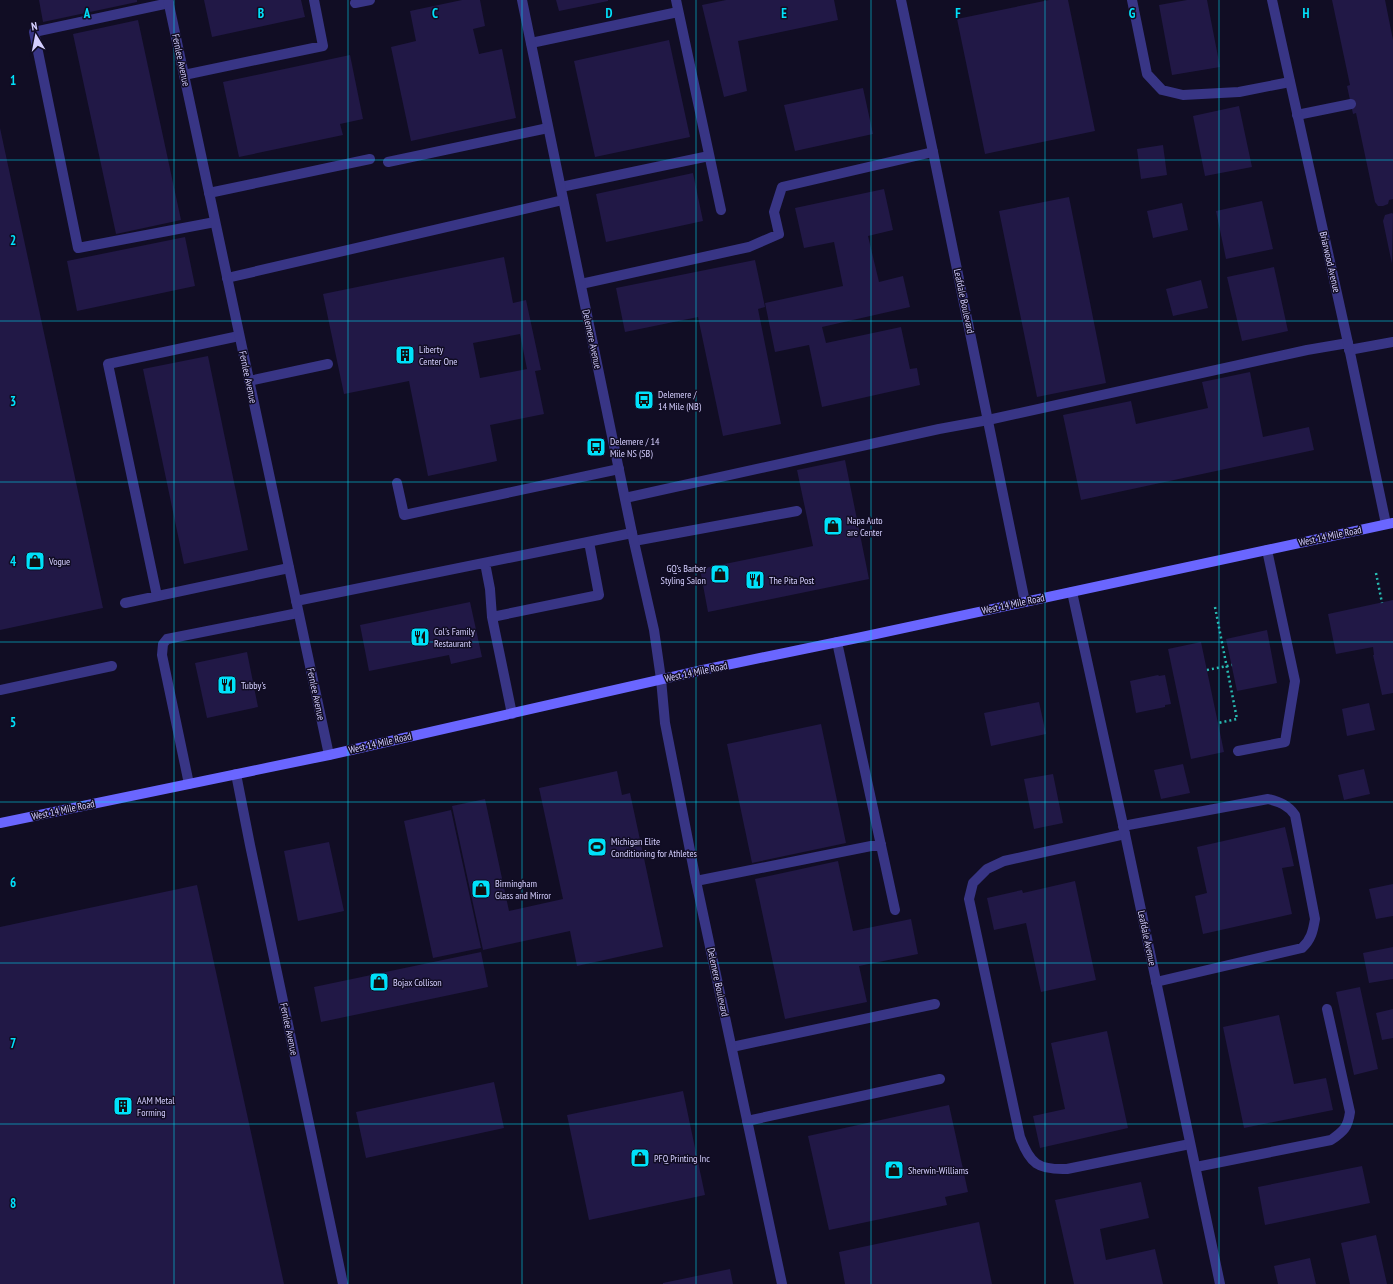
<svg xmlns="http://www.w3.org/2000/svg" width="1393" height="1284" font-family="'PT Sans Narrow',sans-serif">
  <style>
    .building { fill: #211846; fill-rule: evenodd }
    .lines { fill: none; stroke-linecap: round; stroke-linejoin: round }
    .path { stroke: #28bbb2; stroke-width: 2.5; stroke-dasharray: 2 3; stroke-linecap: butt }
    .lane { stroke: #383585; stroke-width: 10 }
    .street { stroke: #383585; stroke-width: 10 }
    .secondary { stroke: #6a66ff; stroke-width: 10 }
    .grid { fill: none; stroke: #00e1fa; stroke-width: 1; stroke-opacity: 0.55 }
    .labels { text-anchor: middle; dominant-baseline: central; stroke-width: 3; stroke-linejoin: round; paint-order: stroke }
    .street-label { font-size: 10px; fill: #d5cfff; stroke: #110d24 }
    .poi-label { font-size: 10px; fill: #d5cfff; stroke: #110d24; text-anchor: start }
    .grid-label { font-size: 13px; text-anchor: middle; font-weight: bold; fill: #00e1fa; stroke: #110d24; stroke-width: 3; stroke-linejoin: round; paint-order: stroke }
  </style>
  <rect width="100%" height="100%" fill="#110d24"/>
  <path class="building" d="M39 0H137V2L43 22Z
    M204 0H301L305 17 212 37Z
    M462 0H480L485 26 473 29 479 54 502 49 516 118 411 141 391 47 416 41 410 11Z
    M556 0H608V1L559 11Z
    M726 0H834L838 20 738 41 747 91 724 97 702 5Z
    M1049 0H1068L1095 131 985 154 957 19Z
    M1187 0H1207L1220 67 1172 75 1159 5Z
    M1332 0H1385L1393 40V199L1389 200 1388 204 1383 206H1378L1375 202 1356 113 1353 114 1347 86 1350 85Z
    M138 20 181 220 116 234 73 34Z
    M669 40 690 137 595 157 574 61Z
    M350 55 363 119 340 124 343 135 239 157 223 82Z
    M863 88 873 134 795 151 784 105Z
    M1239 106 1252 167 1205 176 1193 116Z
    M0 128 103 608 0 630Z
    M1163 145 1167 175 1141 179 1137 149Z
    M693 173 703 221 606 242 596 194Z
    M884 189 893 230 868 236 879 282 903 276 910 307 822 327 826 343 901 327 910 369 917 368 920 385 822 407 809 345 775 352 765 303 843 286 834 242 804 248 795 208Z
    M1069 197 1106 383 1037 397 999 211Z
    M1262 201 1273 249 1226 259 1216 211Z
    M1182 203 1188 230 1153 238 1147 211Z
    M1392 213 1393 214 1392 264 1383 221 1385 215Z
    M185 237 195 286 77 311 67 261Z
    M504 257 513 303 526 300 541 370 535 371 544 414 490 425 497 461 428 476 409 381 344 394 323 294ZM520 334 527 369 480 378 473 343Z
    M755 260 765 307 758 309 781 424 723 436 698 317 625 332 616 288Z
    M1274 267 1288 331 1242 341 1227 277Z
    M1201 280 1208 308 1173 316 1166 289Z
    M208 356 248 550 184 564 143 369Z
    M1250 372 1263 437 1309 427 1314 450 1081 500 1063 415 1131 401 1136 424 1208 408 1202 382Z
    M845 460 869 579 708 612 700 569 813 546 797 470Z
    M1393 600V693L1382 695 1373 655H1374L1373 647 1336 654 1328 614Z
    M470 602 482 657 451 664 449 655 369 671 360 625Z
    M1267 630 1277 683 1237 691 1226 639Z
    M1201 642 1224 752 1191 759 1168 649Z
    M247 652 258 707 207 718 195 663Z
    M1158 675 1159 676 1165 675 1171 704 1165 705V707L1136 713 1130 681Z
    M1039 702 1046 734 991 746 984 713Z
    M1369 703 1375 730 1347 736 1342 709Z
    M821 724 846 843 752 863 727 744Z
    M1183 764 1190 793 1161 799 1154 770Z
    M1364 769 1370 794 1344 800 1338 775Z
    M617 771 622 795 630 793 663 947 577 966 570 931 483 950 452 806 485 799 509 911 563 899 539 788Z
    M1053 774 1063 823 1034 829 1024 779Z
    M451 810 481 948 433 958 404 821Z
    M1285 827 1294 866 1282 868 1292 914 1203 934 1195 896 1207 893 1197 847Z
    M329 842 344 911 298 921 284 851Z
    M838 861 853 931 911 919 918 954 859 966 867 1002 785 1019 755 879Z
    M1075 881 1096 980 1041 992 1026 923 994 930 987 898 1022 890 1023 893Z
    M1393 884V916L1376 919 1369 889Z
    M197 885 284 1284H0V927Z
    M1393 947V979L1369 983 1363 953Z
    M481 952 488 987 321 1022 314 987Z
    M1360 987 1378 1069 1354 1075 1336 992Z
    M1393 1009V1038L1382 1040 1376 1013Z
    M1279 1015 1294 1084 1326 1078 1333 1110 1244 1128 1223 1027Z
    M1107 1031 1128 1128 1040 1148 1033 1116 1065 1109 1051 1043Z
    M494 1082 504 1128 366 1158 356 1112Z
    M683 1091 705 1195 589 1220 567 1115Z
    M949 1105 968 1192 945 1197 947 1205 829 1230 808 1136Z
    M1362 1166 1370 1203 1265 1225 1258 1187Z
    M1141 1182 1149 1218 1100 1229 1106 1260 1155 1249 1163 1284H1074L1055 1200Z
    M979 1222 992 1284H845L839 1252Z
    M1376 1235 1387 1284H1350L1341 1243Z
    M1310 1258 1316 1284H1278L1274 1266Z
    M730 1269 733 1284H663V1283Z"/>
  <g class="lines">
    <path class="path" d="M1376 573 1382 603
      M1215 607 1237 719 1218 723
      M1207 670 1232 665"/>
    <path class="lane" d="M676 0 721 210
      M1132 0 1147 74 1162 90 1183 95 1239 92 1290 82
      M169 3 34 32 78 248 215 222
      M355 3 370 0
      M531 43 678 12
      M184 75 323 46 314 0
      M1297 115 1351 104
      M388 162 548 128
      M561 187 709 156
      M209 193 370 159
      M227 278 563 200
      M581 284 749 247 779 234 774 212 782 187 933 152
      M1349 350 1393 342
      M249 381 328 364
      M397 483 404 515 619 469
      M625 498 939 429 988 420 1307 350 1348 343
      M634 541 797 511
      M485 563 490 589 492 617 512 714
      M157 596 108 364 239 336
      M296 601 632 533
      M125 603 289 568
      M492 617 599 595 589 542
      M837 642 895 910
      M0 690 112 666
      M1238 751 1285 742 1295 681 1267 550
      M189 784 162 655 163 644 167 639 298 613
      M1123 826 1268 799C1280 802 1288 805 1295 815L1315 919C1313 931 1311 940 1302 948L1156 982
      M1125 834 1004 861 987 869 973 883 969 899 1020 1137C1030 1164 1038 1170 1067 1169L1190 1144
      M696 881 881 844
      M732 1047 935 1004
      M747 1121 940 1079
      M1196 1167 1331 1140C1344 1131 1348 1127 1350 1112L1327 1009"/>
    <path class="street" d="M168 0 329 755
      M522 0 632 533 654 630 661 679 665 723 696 881 782 1284
      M901 0 933 152 1025 602
      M1272 0 1348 343 1386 524
      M1072 592 1125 834 1220 1284
      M236 774 250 845 343 1284"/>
    <path class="secondary" d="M0 823 329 755 702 670 862 637 1393 523"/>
  </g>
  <path class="grid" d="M174 0V1284M348 0V1284M522 0V1284M696 0V1284M871 0V1284M1045 0V1284M1219 0V1284M0 160H1393M0 321H1393M0 482H1393M0 642H1393M0 802H1393M0 963H1393M0 1124H1393"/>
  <defs>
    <g id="building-square" transform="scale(1)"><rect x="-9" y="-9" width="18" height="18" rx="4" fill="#00e1fa" stroke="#110d24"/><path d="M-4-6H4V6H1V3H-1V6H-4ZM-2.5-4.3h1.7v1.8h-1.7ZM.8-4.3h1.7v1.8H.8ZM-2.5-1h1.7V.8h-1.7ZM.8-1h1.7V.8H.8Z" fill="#111"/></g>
    <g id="bus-square" transform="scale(1)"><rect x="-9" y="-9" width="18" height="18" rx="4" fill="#00e1fa" stroke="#110d24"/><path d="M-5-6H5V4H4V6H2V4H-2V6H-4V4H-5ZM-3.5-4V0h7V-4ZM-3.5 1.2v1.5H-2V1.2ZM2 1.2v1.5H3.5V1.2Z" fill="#111"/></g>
    <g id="shop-square" transform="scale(1)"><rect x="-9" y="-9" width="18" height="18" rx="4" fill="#00e1fa" stroke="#110d24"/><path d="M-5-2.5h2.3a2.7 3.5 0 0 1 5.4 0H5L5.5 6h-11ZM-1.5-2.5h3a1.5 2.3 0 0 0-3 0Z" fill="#111"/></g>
    <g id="restaurant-square" transform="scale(1)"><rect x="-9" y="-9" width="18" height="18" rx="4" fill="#00e1fa" stroke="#110d24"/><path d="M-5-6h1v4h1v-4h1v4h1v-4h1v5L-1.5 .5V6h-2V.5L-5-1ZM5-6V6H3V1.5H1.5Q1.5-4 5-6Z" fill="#111"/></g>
    <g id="stadium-square" transform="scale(1)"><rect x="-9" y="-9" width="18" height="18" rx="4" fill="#00e1fa" stroke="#110d24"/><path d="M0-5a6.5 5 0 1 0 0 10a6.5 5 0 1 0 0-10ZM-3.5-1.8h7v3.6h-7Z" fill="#111"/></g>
  </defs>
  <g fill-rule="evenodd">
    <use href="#building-square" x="405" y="355"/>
    <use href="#bus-square" x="644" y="400"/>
    <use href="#bus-square" x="596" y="447"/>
    <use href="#shop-square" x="833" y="526"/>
    <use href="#shop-square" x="35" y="561"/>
    <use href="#shop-square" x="720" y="574"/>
    <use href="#restaurant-square" x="755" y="580"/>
    <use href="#restaurant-square" x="420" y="637"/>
    <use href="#restaurant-square" x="227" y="685"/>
    <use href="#stadium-square" x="597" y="847"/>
    <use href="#shop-square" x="481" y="889"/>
    <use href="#shop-square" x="379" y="982"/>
    <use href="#building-square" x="123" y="1106"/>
    <use href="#shop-square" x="640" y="1158"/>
    <use href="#shop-square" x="894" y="1170"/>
  </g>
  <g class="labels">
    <g class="street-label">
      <text transform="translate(181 60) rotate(78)">Fernlee Avenue</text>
      <text transform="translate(1330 262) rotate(77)">Briarwood Avenue</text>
      <text transform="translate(964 301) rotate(78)">Leafdale Boulevard</text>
      <text transform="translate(592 339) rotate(78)">Delemere Avenue</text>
      <text transform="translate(248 377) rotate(78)">Fernlee Avenue</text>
      <text transform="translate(1330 536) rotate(-12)">West 14 Mile Road</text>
      <text transform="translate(1013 604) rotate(-12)">West 14 Mile Road</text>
      <text transform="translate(696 672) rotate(-12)">West 14 Mile Road</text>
      <text transform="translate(316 694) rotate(78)">Fernlee Avenue</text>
      <text transform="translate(380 743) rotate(-13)">West 14 Mile Road</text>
      <text transform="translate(63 810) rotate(-12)">West 14 Mile Road</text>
      <text transform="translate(1147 938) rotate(78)">Leafdale Avenue</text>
      <text transform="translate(718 982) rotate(78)">Delemere Boulevard</text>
      <text transform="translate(289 1029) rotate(78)">Fernlee Avenue</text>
    </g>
    <g class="poi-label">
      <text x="419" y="349">Liberty<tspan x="419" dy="12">Center One</tspan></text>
      <text x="658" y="394">Delemere /<tspan x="658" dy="12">14 Mile (NB)</tspan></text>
      <text x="610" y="441">Delemere / 14<tspan x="610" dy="12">Mile NS (SB)</tspan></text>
      <text x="847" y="520">Napa Auto<tspan x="847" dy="12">are Center</tspan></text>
      <text x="49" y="561">Vogue</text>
      <text x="706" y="568" text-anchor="end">GQ's Barber<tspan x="706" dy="12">Styling Salon</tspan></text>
      <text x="769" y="580">The Pita Post</text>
      <text x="434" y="631">Col's Family<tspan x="434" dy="12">Restaurant</tspan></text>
      <text x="241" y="685">Tubby's</text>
      <text x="611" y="841">Michigan Elite<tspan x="611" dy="12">Conditioning for Athletes</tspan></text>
      <text x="495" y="883">Birmingham<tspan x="495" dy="12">Glass and Mirror</tspan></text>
      <text x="393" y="982">Bojax Collison</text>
      <text x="137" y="1100">AAM Metal<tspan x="137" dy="12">Forming</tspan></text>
      <text x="654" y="1158">PFQ Printing Inc</text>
      <text x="908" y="1170">Sherwin-Williams</text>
    </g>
  </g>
  <g class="grid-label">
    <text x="87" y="18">A</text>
    <text x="261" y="18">B</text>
    <text x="435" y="18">C</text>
    <text x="609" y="18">D</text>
    <text x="784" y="18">E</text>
    <text x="958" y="18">F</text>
    <text x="1132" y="18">G</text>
    <text x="1306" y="18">H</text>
    <text x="13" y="85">1</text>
    <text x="13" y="245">2</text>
    <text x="13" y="406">3</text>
    <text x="13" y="566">4</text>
    <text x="13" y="727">5</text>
    <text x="13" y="887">6</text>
    <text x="13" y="1048">7</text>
    <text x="13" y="1208">8</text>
  </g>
  <g transform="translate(36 36) rotate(350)" stroke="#110d24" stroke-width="3" paint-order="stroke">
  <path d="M0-3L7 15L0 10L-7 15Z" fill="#d5cfff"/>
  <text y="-6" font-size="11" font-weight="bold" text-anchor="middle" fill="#d5cfff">N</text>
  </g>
</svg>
